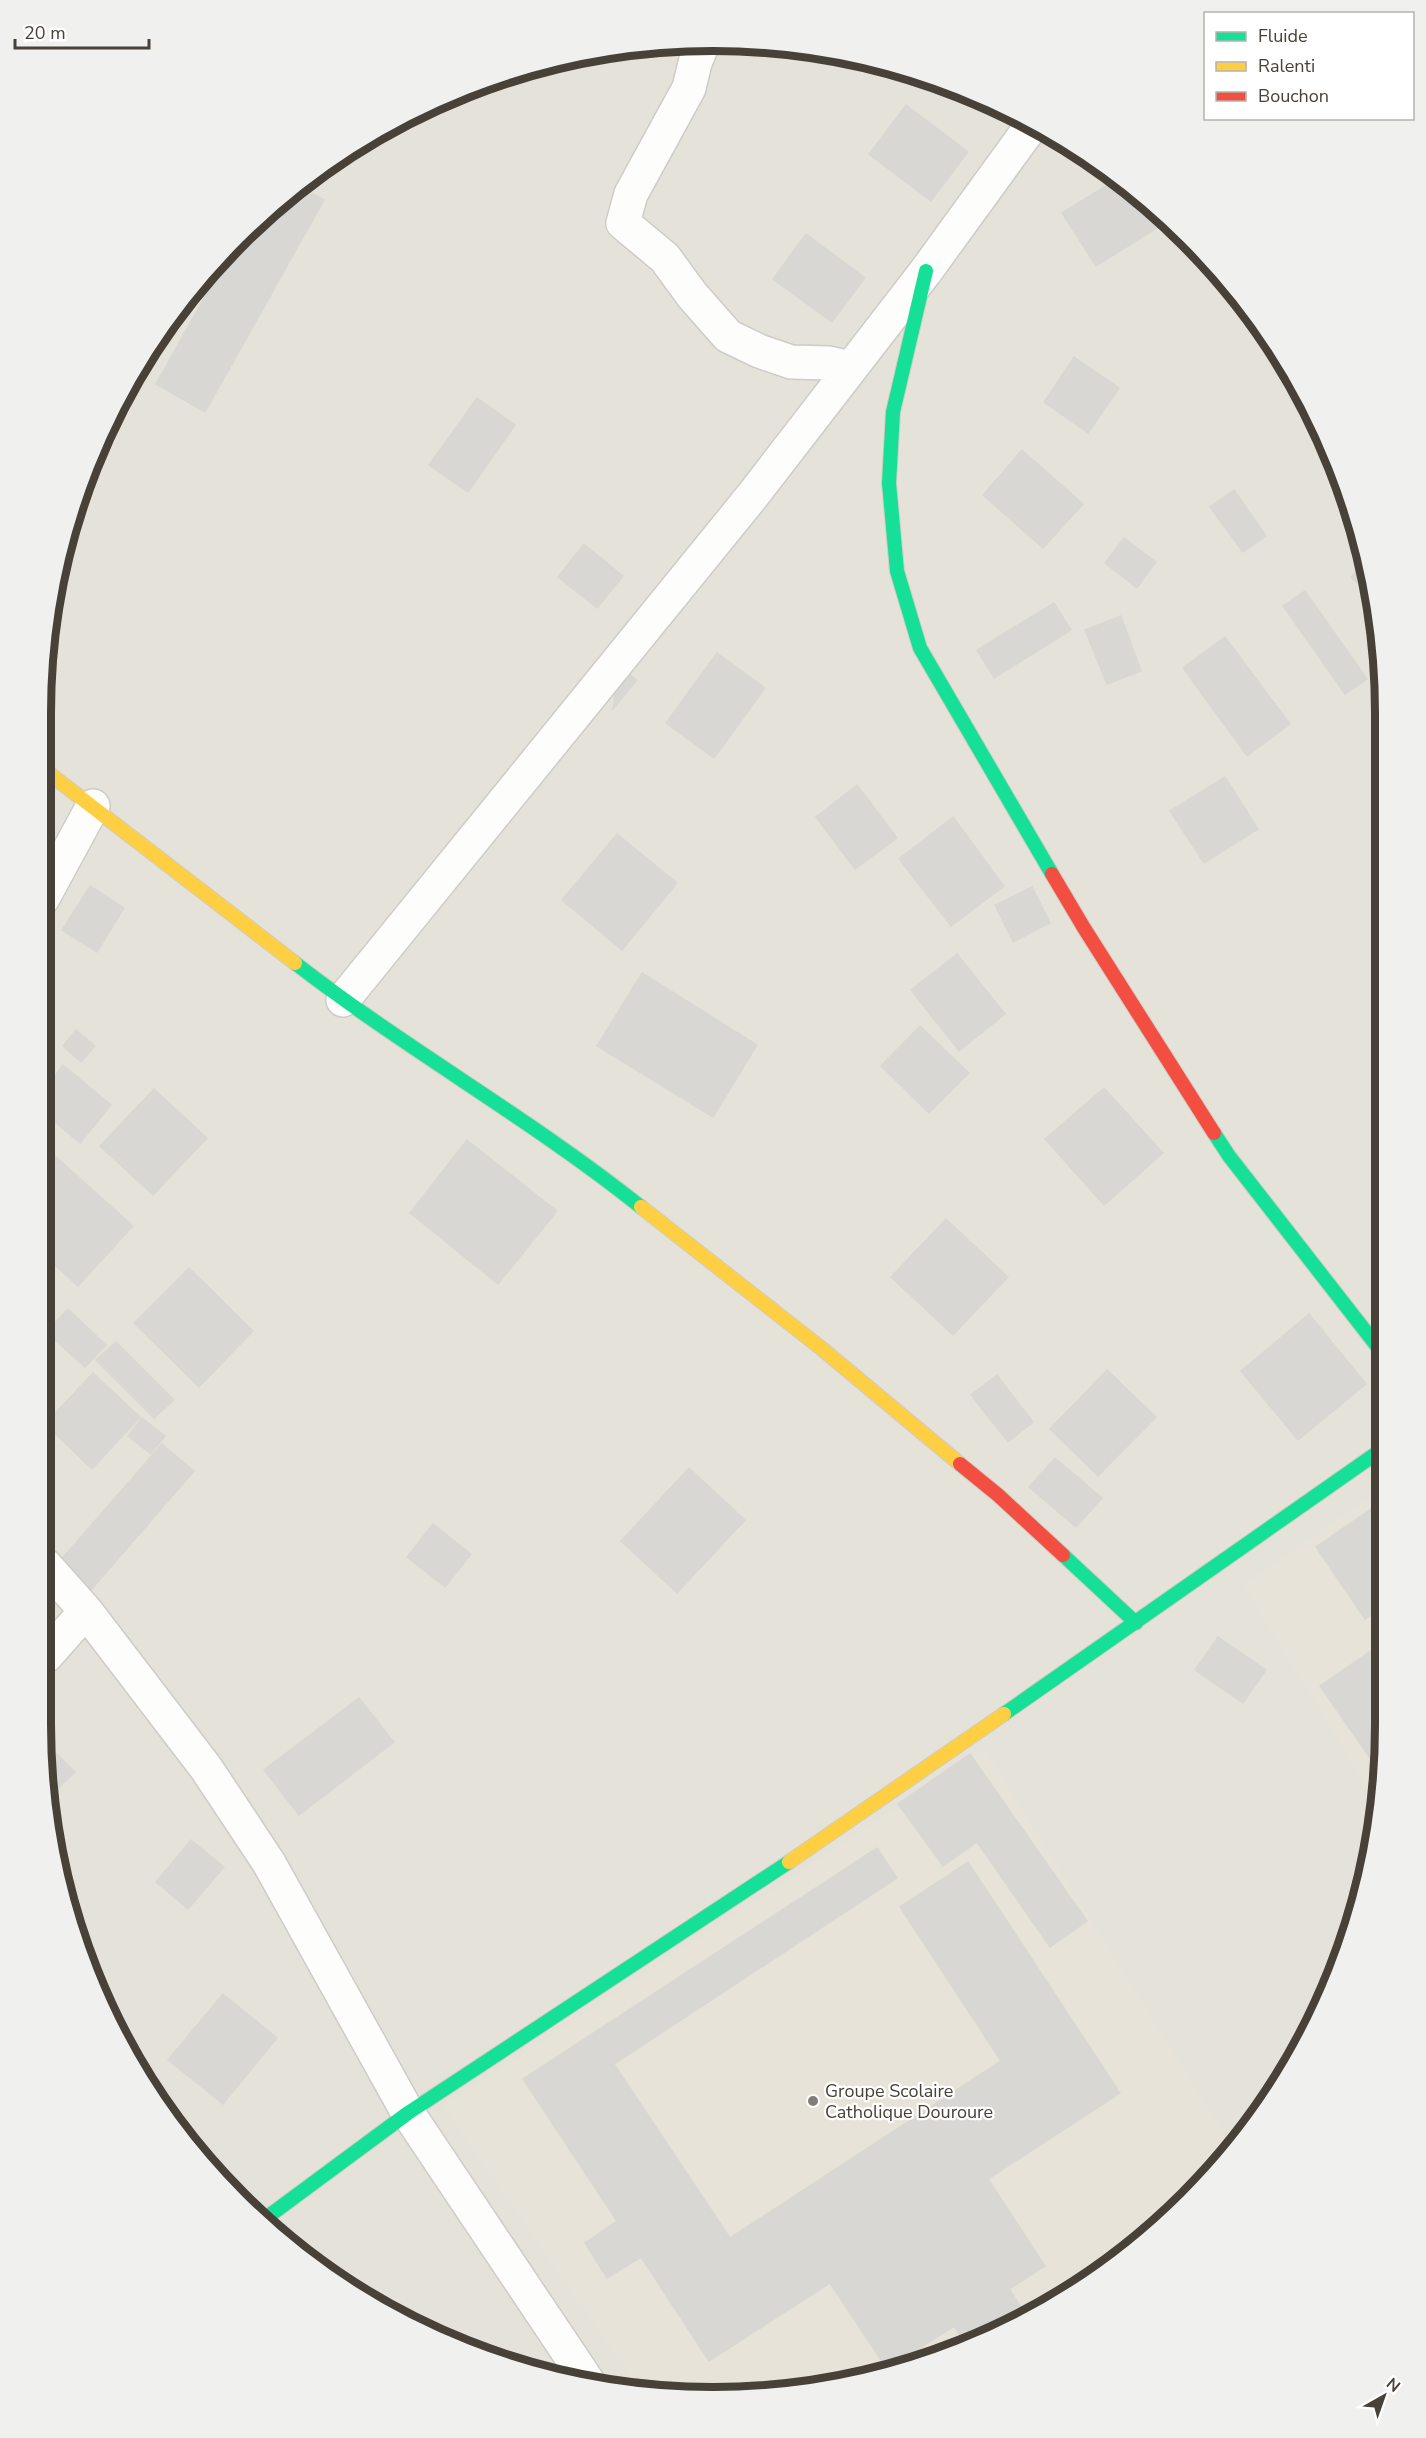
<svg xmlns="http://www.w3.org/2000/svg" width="1426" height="2438" font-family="'Nunito Sans',sans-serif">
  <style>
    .residential { fill: #e5e2da }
    .education { fill: #e7e3d8 }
    .building { fill: #d9d7d3; stroke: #d9d7d2; stroke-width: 1.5 }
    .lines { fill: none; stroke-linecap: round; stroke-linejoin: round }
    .street-casing { stroke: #ceccc8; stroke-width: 36 }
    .fast-casing { stroke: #d0cdc3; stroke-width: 16 }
    .slow-casing { stroke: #d0cdc3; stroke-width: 16 }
    .jam-casing { stroke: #d0cdc3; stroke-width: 16 }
    .street { stroke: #fdfdfc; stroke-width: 33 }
    .fast { stroke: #16e098; stroke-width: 14 }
    .slow { stroke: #ffcf43; stroke-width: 14 }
    .jam { stroke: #f24e42; stroke-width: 14 }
    .poi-dot { fill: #827e77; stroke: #fff; stroke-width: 2 }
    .labels { text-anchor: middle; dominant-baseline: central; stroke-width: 4.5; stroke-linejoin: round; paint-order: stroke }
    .poi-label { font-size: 18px; fill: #474138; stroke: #fff; text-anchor: start }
    .rim { fill: none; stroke: #474138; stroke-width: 8 }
  </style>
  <rect width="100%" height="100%" fill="#f1f0ec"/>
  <path class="residential" d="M713 41 844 53 970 92 1086 154 1189 238 1295 376 1350 497 1384 669V1769L1350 1941 1272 2098 1156 2231 1050 2307 970 2346 845 2385 757 2396 626 2392 539 2374 416 2328 339 2284 304 2255 238 2201 179 2134 110 2023 76 1941 46 1813 42 669 76 497 154 340 237 238 339 154 455 92 581 53Z"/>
  <path class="education" d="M1384 1487V1769L1377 1803 1243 1585Z
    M985 1750 1231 2145 1156 2231 1050 2307 970 2346 845 2385 757 2396 641 2392 443 2106Z"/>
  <path class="building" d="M906 105 968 152 931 201 869 154Z
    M1117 179 1168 221 1096 266 1062 213Z
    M300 187 324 200 205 412 156 384 239 236Z
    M806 234 865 278 832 322 773 279Z
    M1074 357 1119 388 1088 433 1044 402Z
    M477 398 515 425 468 492 429 465Z
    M1022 450 1083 504 1043 548 983 495Z
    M1234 490 1266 536 1243 552 1210 507Z
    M1124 538 1156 562 1137 588 1105 563Z
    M584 544 623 576 597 608 558 577Z
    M1363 565 1370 596 1351 577Z
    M1305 591 1367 679 1345 694 1283 606Z
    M1054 603 1071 630 994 678 977 650Z
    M1121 616 1141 671 1107 684 1085 630Z
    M1225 637 1290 724 1247 756 1183 668Z
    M717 653 765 688 714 758 666 723Z
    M619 666 637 680 613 709Z
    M1225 777 1258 829 1204 863 1170 811Z
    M857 785 897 838 855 869 816 817Z
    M953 817 1004 886 951 926 899 859Z
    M617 834 677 883 622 950 562 900Z
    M90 886 124 908 97 952 62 930Z
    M1032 887 1050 923 1013 942 995 905Z
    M957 954 1005 1014 959 1051 911 990Z
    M642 973 757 1045 713 1117 597 1046Z
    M920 1026 969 1073 929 1113 881 1066Z
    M76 1030 95 1046 81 1062 63 1046Z
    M63 1065 111 1105 80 1143 44 1113V1089Z
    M1384 1073V1086L1377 1080Z
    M1104 1088 1163 1153 1104 1205 1045 1139Z
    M154 1089 207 1138 153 1195 100 1146Z
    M467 1140 557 1211 498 1284 410 1213Z
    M55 1156 133 1226 78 1286 44 1255V1168Z
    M946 1219 1008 1277 953 1335 891 1277Z
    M189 1268 253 1331 199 1387 134 1323Z
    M68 1309 106 1345 85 1367 46 1332Z
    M1309 1314 1366 1384 1298 1440 1241 1371Z
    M116 1342 174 1400 154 1418 96 1360Z
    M1107 1370 1156 1417 1098 1476 1050 1429Z
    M93 1373 140 1417 92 1469 45 1424Z
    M997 1375 1033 1422 1008 1442 971 1395Z
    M142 1418 165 1436 151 1454 128 1436Z
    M162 1444 194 1471 91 1590 59 1562Z
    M1055 1458 1102 1498 1076 1527 1029 1487Z
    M689 1468 745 1520 677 1593 621 1541Z
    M1384 1500V1606L1365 1619 1316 1547Z
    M433 1524 471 1554 445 1587 407 1557Z
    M1218 1637 1266 1670 1243 1703 1195 1670Z
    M1384 1642V1767L1379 1771 1320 1686Z
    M359 1698 394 1742 299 1815 264 1770Z
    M46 1743 75 1772 46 1800Z
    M970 1754 1087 1921 1050 1947 977 1842 943 1866 898 1804Z
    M191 1840 224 1867 188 1909 156 1882Z
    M877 1848 897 1878 614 2064 730 2238 1001 2061 900 1907 968 1862 1120 2093 988 2179 1045 2266 1009 2289 1028 2318 968 2347 954 2326 887 2369 830 2283 709 2361 641 2257 607 2278 585 2243 617 2221 523 2079Z
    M223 1994 277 2038 223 2104 168 2060Z"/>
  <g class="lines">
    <g class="street-casing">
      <path id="street" d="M704 41 695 63 689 88 631 194 623 223 665 258 692 295 728 336 759 351 791 362 829 363 851 368
        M43 898 93 806
        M343 1000 753 495 926 271 1032 125
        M45 1565 86 1611 206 1768 269 1863 408 2113 590 2385
        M46 1656 86 1611"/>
    </g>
    <g class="fast-casing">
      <path id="fast" d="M926 271 893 412 889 483 897 571 920 648 1052 874
        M295 963C407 1050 531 1119 641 1207
        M1214 1133 1229 1156 1384 1355
        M1063 1555 1136 1623
        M1004 1714 1384 1448
        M262 2221 408 2113 789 1862"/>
    </g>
    <g class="slow-casing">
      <path id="slow" d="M42 768 295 963
        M641 1207 821 1348 960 1464
        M789 1862 1004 1714"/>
    </g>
    <g class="jam-casing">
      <path id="jam" d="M1052 874 1084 928 1214 1133
        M960 1464 998 1495 1063 1555"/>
    </g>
    <use href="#street" class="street"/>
    <use href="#fast" class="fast"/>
    <use href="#slow" class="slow"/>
    <use href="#jam" class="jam"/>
  </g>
  <circle class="poi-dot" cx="813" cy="2101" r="6"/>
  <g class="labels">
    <g class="poi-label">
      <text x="825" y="2091">Groupe Scolaire<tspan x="825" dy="21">Catholique Douroure</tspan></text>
    </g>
  </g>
  <path d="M0 0H1426V2438H0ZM713 51H713A662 662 0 0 1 1375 713V1725A662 662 0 0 1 713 2387H713A662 662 0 0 1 51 1725V713A662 662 0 0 1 713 51Z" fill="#f0f0ef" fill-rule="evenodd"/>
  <path class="rim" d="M713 51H713A662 662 0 0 1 1375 713V1725A662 662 0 0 1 713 2387H713A662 662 0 0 1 51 1725V713A662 662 0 0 1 713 51Z"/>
  <rect x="1204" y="12" width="210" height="108" fill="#ffffff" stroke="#b5b3af" stroke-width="1.5"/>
  <rect x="1216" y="32" width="30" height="9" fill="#16e098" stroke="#b5b3af" stroke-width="1.5"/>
  <text x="1258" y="42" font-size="18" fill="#474138">Fluide</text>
  <rect x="1216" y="62" width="30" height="9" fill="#ffcf43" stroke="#b5b3af" stroke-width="1.5"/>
  <text x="1258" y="72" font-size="18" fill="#474138">Ralenti</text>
  <rect x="1216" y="92" width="30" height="9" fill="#f24e42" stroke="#b5b3af" stroke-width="1.5"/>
  <text x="1258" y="102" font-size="18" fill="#474138">Bouchon</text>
  <g transform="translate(1384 2396) rotate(40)" stroke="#ffffff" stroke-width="4.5" paint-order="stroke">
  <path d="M0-4.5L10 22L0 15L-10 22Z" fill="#474138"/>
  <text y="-9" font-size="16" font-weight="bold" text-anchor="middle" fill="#474138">N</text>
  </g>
  <path d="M15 39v9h134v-9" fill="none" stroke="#474138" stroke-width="3"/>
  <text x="24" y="39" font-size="18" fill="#474138" stroke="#ffffff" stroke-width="4.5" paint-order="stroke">20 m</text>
</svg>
